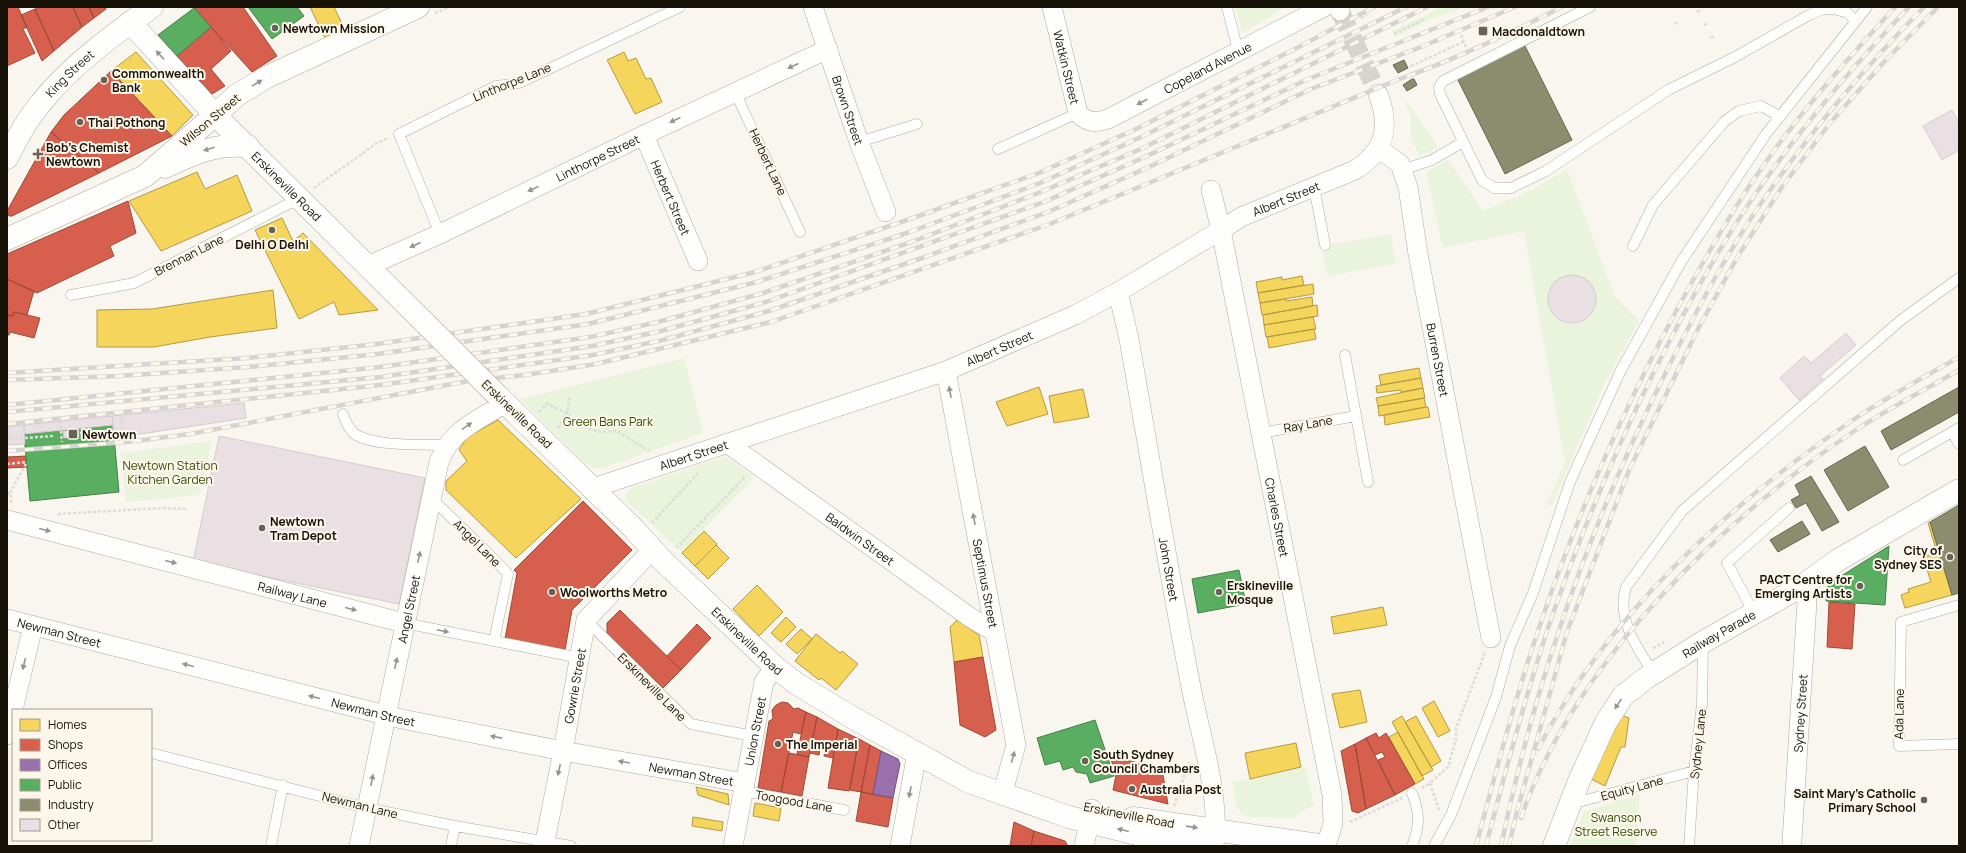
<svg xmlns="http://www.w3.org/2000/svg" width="1966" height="853" font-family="Manrope,sans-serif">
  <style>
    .green { fill: #eaf3dc }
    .homes { fill: #f6d55c; stroke: #b39a43 }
    .shops { fill: #d6604d; stroke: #9d4938 }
    .offices { fill: #9970ab; stroke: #72547a }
    .public { fill: #5aae61; stroke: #467f46 }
    .industry { fill: #8c8c6e; stroke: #69674f }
    .building { fill: #eae0e4; stroke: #d4cdce }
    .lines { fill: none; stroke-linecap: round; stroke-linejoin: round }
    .street-tunnel { stroke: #d7d4cc; stroke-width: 19; stroke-dasharray: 19 10; stroke-linecap: butt }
    .lane-casing { stroke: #afaba3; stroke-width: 11 }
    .street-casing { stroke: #afaba3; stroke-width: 20 }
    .secondary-casing { stroke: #afaba3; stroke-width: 23 }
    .primary-casing { stroke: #afaba3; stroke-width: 23 }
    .highway-casing { stroke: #afaba3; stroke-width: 23 }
    .path { stroke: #dddcd9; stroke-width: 2.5; stroke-dasharray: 3 2; stroke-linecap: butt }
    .lane { stroke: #fefefd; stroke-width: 10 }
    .street { stroke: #fefefd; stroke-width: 19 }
    .secondary { stroke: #fefefd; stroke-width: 22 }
    .primary { stroke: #fefefd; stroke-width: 22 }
    .highway { stroke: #fefefd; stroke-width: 22 }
    .rail-casing { stroke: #d5d4d1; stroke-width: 4.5 }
    .rail { stroke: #fdf7eb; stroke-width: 3; stroke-dasharray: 9; stroke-linecap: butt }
    .primary-bridge-casing { stroke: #afaba3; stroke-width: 23; stroke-linecap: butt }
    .primary-bridge { stroke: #fefefd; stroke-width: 22 }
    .oneway { fill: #96948f }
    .poi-dot { fill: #666259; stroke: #fdf7eb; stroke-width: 1.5 }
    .labels { text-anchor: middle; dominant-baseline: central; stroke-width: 4; stroke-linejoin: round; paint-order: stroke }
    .poi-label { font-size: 12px; font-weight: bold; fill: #171208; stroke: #fdf7eb; text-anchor: start }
    .street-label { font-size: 12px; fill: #171208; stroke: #fdf7eb }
    .park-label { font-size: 12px; fill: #324c03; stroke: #fdf7eb }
  </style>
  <rect width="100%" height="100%" fill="#f9f6ef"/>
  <path class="green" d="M1235 7H1285L1245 32H1242Z
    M1442 7H1464L1427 21 1396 37 1392 31Z
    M1402 95 1438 147 1420 156 1411 139V117Z
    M1448 160 1483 211 1534 189 1567 169 1615 297 1639 321 1604 385 1552 505 1546 506 1565 462 1524 231 1443 248 1426 172Z
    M1391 234 1396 264 1327 276 1322 246Z
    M684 358 703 433 603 468H593L585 464 520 399Z
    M212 441 199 495 126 502 121 453Z
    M723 457 732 461 754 477 682 552 628 503 625 495 631 488Z
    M1305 767 1314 804 1293 818 1249 817 1241 814 1237 807 1232 782Z
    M1640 794 1636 846H1570L1584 812Z"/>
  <path class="homes" d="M310 7H334L345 30 325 38Z
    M136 52 193 115 172 136 111 71Z
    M624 52 628 61 636 58 646 79 651 78 662 102 635 114 607 60Z
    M197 172 205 189 237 175 252 211 161 251 129 201Z
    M282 218 293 241 303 233 378 310 339 315 334 302 299 319 255 230Z
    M1302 276 1304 285 1258 293 1256 282 1282 277V280Z
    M1313 284 1314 294 1260 303 1258 293Z
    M273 290 277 328 210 337 154 347H97V310L152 309Z
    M1312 297 1313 306 1262 315 1260 303 1286 299V301Z
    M1317 305 1318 316 1264 325 1263 315Z
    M1313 317 1316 329 1266 337 1264 325Z
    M1314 329 1316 339 1269 348 1267 337Z
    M1419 368 1421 378 1381 385 1379 375Z
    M1421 378 1423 388 1401 392V390L1377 393 1376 386Z
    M1039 387 1048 414 1007 426 996 402Z
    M1423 388 1425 398 1378 406 1376 398Z
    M1083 389 1089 417 1054 423 1049 396Z
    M1424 398 1426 407 1379 416 1378 406Z
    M1426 407H1428L1430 417 1385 425 1384 415Z
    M498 420 581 499 516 558 446 490V481L467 461 459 450 467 437Z
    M1930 522 1952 595 1905 608 1901 595 1909 592 1908 589 1931 582 1923 557 1937 553 1928 523Z
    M704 531 717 544 695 566 682 553Z
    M716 545 729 558 708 579 695 566Z
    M757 585 783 612 759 636 733 609Z
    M1383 607 1387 625 1334 634 1331 617Z
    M786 617 796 627 781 642 771 633Z
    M957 620 979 635 983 657 954 662 950 627Z
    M801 629 812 639 797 654 786 644Z
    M816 634 840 653 842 651 858 664 836 690 821 678 819 680 795 661Z
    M1360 690 1367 722 1340 728 1332 694Z
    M1434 701 1450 731 1438 737 1422 708Z
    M1621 715 1629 718 1625 747H1621L1605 786 1591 779Z
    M1402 716 1433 770 1422 776 1392 722Z
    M1416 716 1441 761 1431 767 1405 722Z
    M1398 732 1424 779 1415 784 1389 737Z
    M1296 743 1301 767 1250 779 1245 753Z
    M696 787 728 794 729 805 698 795Z
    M755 803 781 808 779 821 753 816Z
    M693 817 723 822 722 831 692 826Z"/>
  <path class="shops" d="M7 7H18L27 27 23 29 35 53 7 66Z
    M39 7H73L82 27 54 51 35 9Z
    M73 7H89L94 18 82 27Z
    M89 7H105L106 9 94 18Z
    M196 7H243L277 56 252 72 194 8Z
    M35 9 54 51 42 61 21 15Z
    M211 27 231 51 211 69 225 86 212 94 177 56Z
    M111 71 172 136 99 173 51 132 64 115Z
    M51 132 99 173 12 216H9L7 211Z
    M128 201 136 233 110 246 114 256 37 293 7 279V254Z
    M7 279 34 291 27 315 14 312 13 316 7 315Z
    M14 312 40 318 34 338 10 332 9 335H7V315L13 316Z
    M27 456V467L7 468V457Z
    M583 501 632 550 572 610 565 650 505 639 517 573 514 570Z
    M1829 602 1855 604 1852 649 1827 647Z
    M620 610 681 670 663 688 607 633V623Z
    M697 624 711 638 681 670 667 656Z
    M983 657 996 730 985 737 960 725 954 662Z
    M782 702 788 703 794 709 798 708 806 712 801 734 793 732 781 792 758 788 769 721 773 719 772 710 776 705Z
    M806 712 817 717 809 757 797 754Z
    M817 717 838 729 833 758 824 756 826 745 821 744 819 755 810 753Z
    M838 729 859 739 849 791 828 788Z
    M1376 733 1379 738 1386 733 1415 784 1395 795 1378 760 1385 757 1382 752 1375 755 1366 738Z
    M1366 738 1395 795 1366 809 1355 744Z
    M859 739 870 745 861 792 850 790Z
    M1355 744 1366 809 1358 813 1352 811 1341 751Z
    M870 745 881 751 873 794 861 792Z
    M789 753 809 757 802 796 781 792Z
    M1110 756 1162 769 1168 804 1113 790 1116 775Z
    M861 792 893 798 888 827 856 821Z
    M1014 822 1034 831 1031 846H1010Z
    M1034 831 1065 841 1068 846H1031Z"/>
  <path class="offices" d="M881 751 898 759 900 764 893 798 873 794Z"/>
  <path class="public" d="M248 7H297L304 16 272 39Z
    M194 8 211 27 177 56 158 35Z
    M113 425 119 492 30 501 24 434Z
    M1889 546 1885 605 1826 601V590L1830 583Z
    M1239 570 1246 604 1198 613 1192 579Z
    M1095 720 1114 776 1090 783 1087 774 1076 772 1073 767 1063 770 1060 761 1045 765 1037 738Z"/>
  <path class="industry" d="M1524 44 1572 140 1505 174 1457 78Z
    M1404 60 1408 68 1398 73 1393 65Z
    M1412 79H1414L1417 85 1407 91 1403 85Z
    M1959 387V412L1891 450 1881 431Z
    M1865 446 1889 487 1848 511 1824 470Z
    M1811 476 1839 522 1822 531 1806 503 1796 508 1791 500 1800 495 1795 485Z
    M1959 505V593L1952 595 1930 522Z
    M1802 521 1810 534 1778 552 1770 540Z"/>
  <path class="building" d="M1952 110 1959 123V150L1942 160 1923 126Z
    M1548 299a24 24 0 1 1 48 0a24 24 0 1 1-48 0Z
    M1846 333 1856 345 1820 376 1823 379 1799 400 1780 378 1804 356 1811 363Z
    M244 403 246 418 114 438 112 416Z
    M112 416 113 425 24 434V425Z
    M24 425 25 444 7 445V427Z
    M63 431H70V437L64 438Z
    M219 436 425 478 399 604 193 562Z"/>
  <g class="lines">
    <path class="street-tunnel" d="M1340 11 1378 94"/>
    <g class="lane-casing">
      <path id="lane" d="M1227 7 1238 51
        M1590 7 1443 81 1439 87 1440 94 1482 180 1494 188H1511L1546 171 1668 90 1735 57 1809 15 1824 9H1834L1848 13 1855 21
        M735 92 800 232
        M859 142 917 124
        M998 149 1078 113
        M1402 170 1432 160 1463 142
        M1314 187 1325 245
        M440 234 399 134 496 86 519 83 680 7
        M1633 246 1653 205 1725 121 1739 111 1761 106 1779 116
        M71 295 134 283 300 198
        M1345 355 1368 482
        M343 414C345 421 350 431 356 435 379 447 421 444 447 445
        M1952 432 1959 444
        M1261 433 1356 416
        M1903 460 1959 428
        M431 498 483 548 508 574 494 641
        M1959 605 1901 622 1899 746 1959 744
        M1754 613 1727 563 1789 508
        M586 620 691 724 753 736
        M404 623 580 658
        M1654 673C1637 649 1616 618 1626 587L1682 511 1901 320 1959 278
        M151 753 367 808 455 826 571 846
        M743 791 844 810
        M1412 793C1420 813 1420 826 1412 846
        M1571 804 1694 771
        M271 846 283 785
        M451 846 455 826
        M1434 846 1451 815 1496 697 1510 646 1533 593 1570 482 1621 370 1681 262 1766 134 1867 7
        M1689 846 1694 771 1702 704 1703 643"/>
    </g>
    <g class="street-casing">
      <g id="street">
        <path id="s1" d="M813 7 859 142 886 212"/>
        <path id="s2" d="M1052 7 1078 113C1087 123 1096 123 1108 119L1324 7"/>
        <path d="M1338 7 1340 11"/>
        <path id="s3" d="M644 135 698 261"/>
        <path id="s4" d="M1378 148 1400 164 1408 187 1418 254 1491 638"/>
        <path id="s5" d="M1211 190 1221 230 1332 795 1333 823 1326 846"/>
        <path id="s6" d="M368 266 440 234 644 135 828 49"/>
        <path id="s7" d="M1118 292 1129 339C1149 453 1168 568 1190 682 1199 732 1221 795 1214 846"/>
        <path id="s8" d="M946 371 1016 745 1002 795"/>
        <path id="s9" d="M727 443 971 618 995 632"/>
        <path id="s10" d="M593 488 946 371 1075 315 1118 292 1221 230 1241 217 1355 170C1385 151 1391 127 1378 94"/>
        <path id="s11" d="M7 520 404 623"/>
        <path id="s12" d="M7 619 397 718 563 751 745 783"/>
        <path d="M7 735 33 626"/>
        <path id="s13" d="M1792 841 1807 602 1802 586"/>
        <path id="s14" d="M359 846 439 462C452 428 478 421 505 403"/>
        <path id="s15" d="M544 846 563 751 586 620 652 550"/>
        <path id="s16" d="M733 846 764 682 775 667"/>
        <path d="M900 846 917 753"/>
        <path d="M1084 846 1092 809"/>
      </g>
    </g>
    <g class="secondary-casing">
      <g id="secondary">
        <path d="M215 115 237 95 267 77 418 7"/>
        <path id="s17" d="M1554 846 1579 781 1606 722 1623 696 1646 678 1703 642 1802 586 1838 560 1959 490"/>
      </g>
    </g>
    <g class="primary-casing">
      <g id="primary">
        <path id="s18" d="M130 22 215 115 426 324"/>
        <path d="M165 167C196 153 212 144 248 146"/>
        <path d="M7 239 145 176 215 115"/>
        <path id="s19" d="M497 395 633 528 663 561 775 667 797 684 855 719 969 782 1069 817 1145 836 1203 846"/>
        <path d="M1133 818 1325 846"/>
      </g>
    </g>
    <g class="highway-casing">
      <g id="highway">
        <path id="s20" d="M7 158C17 139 27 119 41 103 71 65 113 35 152 7"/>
      </g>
    </g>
    <path class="path" d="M1697 12 1701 10
      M435 13 449 7
      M1361 18 1367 15
      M1675 24 1678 22
      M1704 25 1708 23
      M1394 34 1425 19
      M1461 35 1466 48
      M1711 38 1714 36
      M1411 66 1463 42
      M314 188 377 143 388 138
      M539 412 547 404 567 413 583 426 600 432 617 431 649 451
      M121 416 124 437
      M60 421 62 442
      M9 426 11 445
      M558 428 567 413 570 396
      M80 433 123 429
      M10 439 54 436
      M7 464 27 462
      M7 495 11 491
      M11 503V491L27 462
      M58 514 163 508 188 509
      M652 523 699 472
      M676 548 745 477
      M1653 648 1666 641
      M1422 788 1430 783
      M1174 806 1189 762
      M1439 810 1430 783 1448 767 1456 739V728L1485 653
      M1350 822 1402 798"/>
    <use href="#lane" class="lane"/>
    <use href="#street" class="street"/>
    <use href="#secondary" class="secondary"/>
    <use href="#primary" class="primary"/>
    <use href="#highway" class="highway"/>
    <g class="rail-casing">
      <path id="rail" d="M7 373 247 358 377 344 586 314 755 272 907 220 1039 173 1136 129 1293 50 1374 7
        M7 380 119 376 248 367 378 354 588 324 757 282 910 232 1040 183 1139 138 1406 7
        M7 405 381 367 590 337 658 322 763 293 914 241 1041 192 1143 148 1427 7
        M7 412 381 377 592 346 661 331 766 302 1044 202 1147 156 1306 80 1488 7
        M7 424 381 385 593 355 663 340 769 311 919 259 1048 212 1149 167 1311 89 1421 47 1515 7
        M7 451 127 442 190 434 468 381 525 375 596 364 771 322 1050 224 1397 80C1454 60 1508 34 1562 7
        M1538 749C1607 616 1728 505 1850 422 1885 398 1923 378 1959 357
        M1521 818C1574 663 1722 519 1856 430 1889 408 1925 390 1959 370
        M1476 846C1496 771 1516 695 1541 622 1581 504 1632 390 1692 282 1713 245 1734 207 1759 172 1799 113 1847 60 1895 7
        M1486 846C1505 772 1525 698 1549 625 1594 495 1651 366 1721 248 1773 160 1839 81 1909 7
        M1501 846C1535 682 1591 522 1666 372 1698 307 1733 241 1776 182 1821 119 1870 62 1924 7
        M1509 846 1516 815 1567 632 1629 470 1699 327 1738 256 1782 187 1830 123 1884 62 1938 7"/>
    </g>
    <use href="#rail" class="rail"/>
    <g class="primary-bridge-casing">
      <path id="primary-bridge" d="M426 324 497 395"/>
    </g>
    <use href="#primary-bridge" class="primary-bridge"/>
  </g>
  <defs><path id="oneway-solid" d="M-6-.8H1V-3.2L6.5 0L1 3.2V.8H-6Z"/></defs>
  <g class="oneway">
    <use href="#oneway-solid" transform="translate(160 55) rotate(-133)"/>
    <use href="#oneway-solid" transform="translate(793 66) rotate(155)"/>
    <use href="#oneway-solid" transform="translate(257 83) rotate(-31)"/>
    <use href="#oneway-solid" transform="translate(1142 102) rotate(153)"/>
    <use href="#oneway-solid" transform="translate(675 120) rotate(155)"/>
    <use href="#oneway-solid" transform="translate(209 149) rotate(164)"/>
    <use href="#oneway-solid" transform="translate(533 189) rotate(154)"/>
    <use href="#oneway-solid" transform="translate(415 245) rotate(156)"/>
    <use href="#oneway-solid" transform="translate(950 392) rotate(-101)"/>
    <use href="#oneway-solid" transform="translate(467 426) rotate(-34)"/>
    <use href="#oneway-solid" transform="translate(974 519) rotate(-101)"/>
    <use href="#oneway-solid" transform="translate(45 530) rotate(14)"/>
    <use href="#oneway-solid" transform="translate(419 557) rotate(-78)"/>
    <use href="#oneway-solid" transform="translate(171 562) rotate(14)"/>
    <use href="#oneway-solid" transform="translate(351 609) rotate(14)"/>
    <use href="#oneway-solid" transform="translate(443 631) rotate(12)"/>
    <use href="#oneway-solid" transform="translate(396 663) rotate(-78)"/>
    <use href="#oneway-solid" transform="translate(24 664) rotate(104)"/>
    <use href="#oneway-solid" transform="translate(188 665) rotate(-166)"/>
    <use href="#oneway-solid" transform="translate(314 697) rotate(-166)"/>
    <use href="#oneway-solid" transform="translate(1618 704) rotate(124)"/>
    <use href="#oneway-solid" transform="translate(496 737) rotate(-169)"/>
    <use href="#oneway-solid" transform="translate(1013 757) rotate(-75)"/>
    <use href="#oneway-solid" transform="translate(624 762) rotate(-170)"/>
    <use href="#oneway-solid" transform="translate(559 770) rotate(102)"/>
    <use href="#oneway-solid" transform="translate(372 780) rotate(-79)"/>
    <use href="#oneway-solid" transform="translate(910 792) rotate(101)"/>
    <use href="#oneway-solid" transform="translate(1192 827) rotate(8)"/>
    <use href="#oneway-solid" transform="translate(1123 830) rotate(-166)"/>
  </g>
  <g class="poi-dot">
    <circle cx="275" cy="28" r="4"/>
    <rect x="1478" y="26" width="10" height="10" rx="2"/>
    <circle cx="104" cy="80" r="4"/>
    <circle cx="80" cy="122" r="4"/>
    <path d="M36 148h4v4h4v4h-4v4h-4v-4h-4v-4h4z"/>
    <circle cx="272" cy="230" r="4"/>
    <rect x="68" y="429" width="10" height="10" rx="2"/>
    <circle cx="262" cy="528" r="4"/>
    <circle cx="1950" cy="557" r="4"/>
    <circle cx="1860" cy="586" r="4"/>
    <circle cx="552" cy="592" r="4"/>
    <circle cx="1219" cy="592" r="4"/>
    <circle cx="778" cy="744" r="4"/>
    <circle cx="1085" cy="761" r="4"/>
    <circle cx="1132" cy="789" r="4"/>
    <circle cx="1924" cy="800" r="4"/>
  </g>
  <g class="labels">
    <g class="poi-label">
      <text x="283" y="28">Newtown Mission</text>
      <text x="1492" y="31">Macdonaldtown</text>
      <text x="112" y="73">Commonwealth<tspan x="112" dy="14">Bank</tspan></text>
      <text x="88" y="122">Thai Pothong</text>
      <text x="46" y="147">Bob's Chemist<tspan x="46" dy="14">Newtown</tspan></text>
      <text x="272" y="244" text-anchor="middle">Delhi O Delhi</text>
      <text x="82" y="434">Newtown</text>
      <text x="270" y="521">Newtown<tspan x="270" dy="14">Tram Depot</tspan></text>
      <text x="1942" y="550" text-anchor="end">City of<tspan x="1942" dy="14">Sydney SES</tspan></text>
      <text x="1852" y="579" text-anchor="end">PACT Centre for<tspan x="1852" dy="14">Emerging Artists</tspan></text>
      <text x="1227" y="585">Erskineville<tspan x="1227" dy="14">Mosque</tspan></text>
      <text x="560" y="592">Woolworths Metro</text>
      <text x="786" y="744">The Imperial</text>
      <text x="1093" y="754">South Sydney<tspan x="1093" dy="14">Council Chambers</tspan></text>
      <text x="1140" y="789">Australia Post</text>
      <text x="1916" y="793" text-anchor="end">Saint Mary's Catholic<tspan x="1916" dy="14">Primary School</tspan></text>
    </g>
    <g class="street-label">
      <text stroke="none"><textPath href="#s2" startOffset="62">Watkin Street</textPath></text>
      <text stroke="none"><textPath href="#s2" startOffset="254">Copeland Avenue</textPath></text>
      <text stroke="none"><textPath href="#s20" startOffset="106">King Street</textPath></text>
      <text transform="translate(512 82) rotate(-22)">Linthorpe Lane</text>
      <text stroke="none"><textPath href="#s1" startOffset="109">Brown Street</textPath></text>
      <text transform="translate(210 120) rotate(-40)">Wilson Street</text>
      <text stroke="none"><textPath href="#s6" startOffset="254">Linthorpe Street</textPath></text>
      <text transform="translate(768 162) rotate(65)">Herbert Lane</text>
      <text stroke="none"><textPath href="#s18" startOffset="227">Erskineville Road</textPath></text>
      <text stroke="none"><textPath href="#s3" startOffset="68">Herbert Street</textPath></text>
      <text stroke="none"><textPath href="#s10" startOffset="754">Albert Street</textPath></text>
      <text transform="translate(189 255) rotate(-27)">Brennan Lane</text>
      <text stroke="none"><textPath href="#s10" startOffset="430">Albert Street</textPath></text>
      <text stroke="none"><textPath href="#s4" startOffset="227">Burren Street</textPath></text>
      <text transform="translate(517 414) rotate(44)">Erskineville Road</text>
      <text transform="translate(1308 424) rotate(-10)">Ray Lane</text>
      <text stroke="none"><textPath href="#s10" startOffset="106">Albert Street</textPath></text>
      <text stroke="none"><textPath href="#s5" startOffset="334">Charles Street</textPath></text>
      <text stroke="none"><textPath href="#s9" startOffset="164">Baldwin Street</textPath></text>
      <text transform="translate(477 543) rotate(45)">Angel Lane</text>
      <text stroke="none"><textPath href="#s7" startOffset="282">John Street</textPath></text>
      <text stroke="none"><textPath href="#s8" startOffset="216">Septimus Street</textPath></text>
      <text stroke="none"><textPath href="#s11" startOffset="295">Railway Lane</textPath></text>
      <text stroke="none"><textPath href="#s14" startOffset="242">Angel Street</textPath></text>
      <text stroke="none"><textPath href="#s12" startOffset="54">Newman Street</textPath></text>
      <text stroke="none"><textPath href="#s17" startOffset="280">Railway Parade</textPath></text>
      <text stroke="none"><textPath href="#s19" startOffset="351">Erskineville Road</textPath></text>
      <text stroke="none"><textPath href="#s15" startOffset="163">Gowrie Street</textPath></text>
      <text transform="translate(652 687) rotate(45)">Erskineville Lane</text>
      <text stroke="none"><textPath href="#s12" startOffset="378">Newman Street</textPath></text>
      <text stroke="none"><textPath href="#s13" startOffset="128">Sydney Street</textPath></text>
      <text transform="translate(1899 714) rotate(-89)">Ada Lane</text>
      <text stroke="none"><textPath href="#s16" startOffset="117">Union Street</textPath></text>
      <text transform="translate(1698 744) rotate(-84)">Sydney Lane</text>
      <text stroke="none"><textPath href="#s12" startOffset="702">Newman Street</textPath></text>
      <text transform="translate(1632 788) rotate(-15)">Equity Lane</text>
      <text transform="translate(794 801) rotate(10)">Toogood Lane</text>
      <text transform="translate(360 805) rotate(14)">Newman Lane</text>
      <text transform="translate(1129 815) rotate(11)">Erskineville Road</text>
    </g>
    <g class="park-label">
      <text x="608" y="421">Green Bans Park</text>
      <text x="170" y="465">Newtown Station<tspan x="170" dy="14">Kitchen Garden</tspan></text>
      <text x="1616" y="817">Swanson<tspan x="1616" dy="14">Street Reserve</tspan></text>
    </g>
  </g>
  <rect width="1966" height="853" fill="none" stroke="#171208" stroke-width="16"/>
  <rect x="12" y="709" width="140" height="132" fill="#fdf7eb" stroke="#a19b90"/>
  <rect x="20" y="719" width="20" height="12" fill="#f6d55c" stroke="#a19b90"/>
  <text x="48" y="729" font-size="12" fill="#171208">Homes</text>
  <rect x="20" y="739" width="20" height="12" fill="#d6604d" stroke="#a19b90"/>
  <text x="48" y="749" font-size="12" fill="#171208">Shops</text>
  <rect x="20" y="759" width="20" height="12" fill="#9970ab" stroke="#a19b90"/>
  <text x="48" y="769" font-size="12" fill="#171208">Offices</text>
  <rect x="20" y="779" width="20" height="12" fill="#5aae61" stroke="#a19b90"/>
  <text x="48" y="789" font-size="12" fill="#171208">Public</text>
  <rect x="20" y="799" width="20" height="12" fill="#8c8c6e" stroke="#a19b90"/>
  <text x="48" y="809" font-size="12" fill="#171208">Industry</text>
  <rect x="20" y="819" width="20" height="12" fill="#eae0e4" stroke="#a19b90"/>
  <text x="48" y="829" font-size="12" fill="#171208">Other</text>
</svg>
